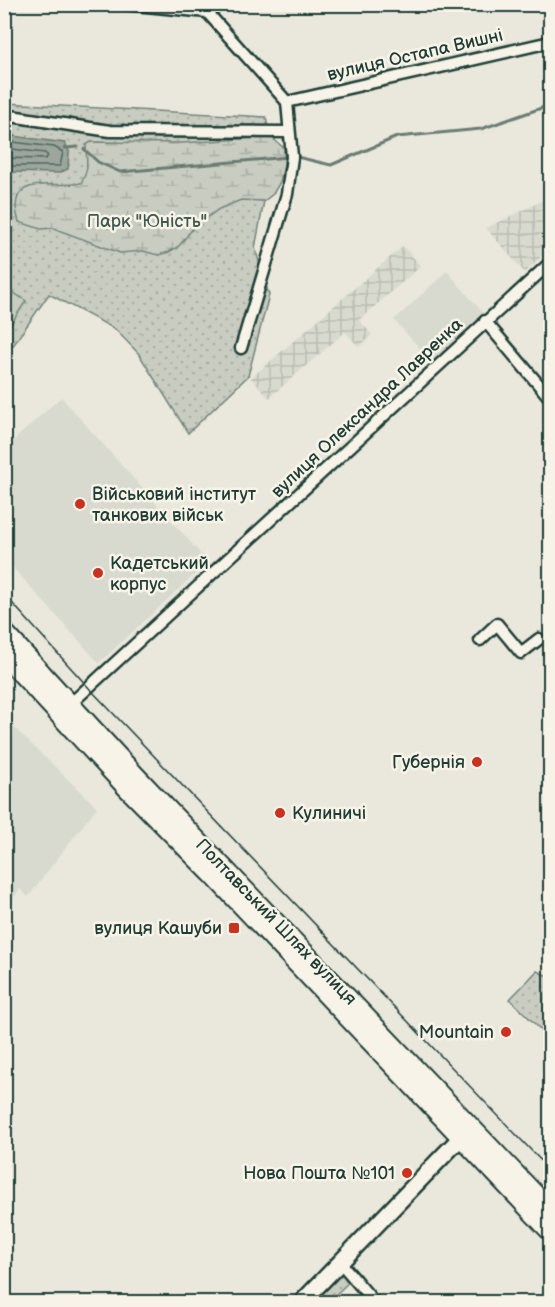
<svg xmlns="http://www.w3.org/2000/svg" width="555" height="1307" font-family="'Balsamiq Sans',sans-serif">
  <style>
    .built { fill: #d9dacf }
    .industrial { fill: url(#industrial-grid) }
    .grass { fill: url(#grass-dots); stroke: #74847a; stroke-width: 1.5 }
    .wetland { fill: url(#wetland-marsh); stroke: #74847a; stroke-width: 1.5 }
    .pitch { fill: #c8ccc1; stroke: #74847a; stroke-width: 1.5 }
    .water { fill: #9ca69c; stroke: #6a7c72; stroke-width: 1.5 }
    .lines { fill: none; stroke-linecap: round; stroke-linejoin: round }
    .shore { stroke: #51675e; stroke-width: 1.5 }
    .stream { stroke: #6a7c72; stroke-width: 3 }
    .street-casing { stroke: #1f3d34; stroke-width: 15 }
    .secondary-casing { stroke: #1f3d34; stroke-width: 20 }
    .primary-casing { stroke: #1f3d34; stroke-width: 22 }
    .street { stroke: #f7f3e8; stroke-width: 10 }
    .secondary { stroke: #f7f3e8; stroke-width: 15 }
    .primary { stroke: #f7f3e8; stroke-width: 18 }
    .tram { stroke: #1f3d34; stroke-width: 1.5 }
    .poi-dot { fill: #c8321e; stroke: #f7f3e8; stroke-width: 2 }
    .labels { text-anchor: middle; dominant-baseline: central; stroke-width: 5; stroke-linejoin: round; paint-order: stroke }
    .street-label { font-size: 18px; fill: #1f3d34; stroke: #f7f3e8 }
    .park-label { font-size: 18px; fill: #415a50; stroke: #f7f3e8 }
    .poi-label { font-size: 18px; fill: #1f3d34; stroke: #f7f3e8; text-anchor: end }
  </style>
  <defs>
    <pattern id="industrial-grid" width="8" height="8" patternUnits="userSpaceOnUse" patternTransform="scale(1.5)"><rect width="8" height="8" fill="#d9dacf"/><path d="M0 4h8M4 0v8" fill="none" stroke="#babcb2"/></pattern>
    <pattern id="grass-dots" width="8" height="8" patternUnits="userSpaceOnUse" patternTransform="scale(1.5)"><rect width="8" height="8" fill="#c8ccc1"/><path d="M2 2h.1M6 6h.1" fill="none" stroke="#abb0a6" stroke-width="1.8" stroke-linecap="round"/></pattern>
    <pattern id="wetland-marsh" width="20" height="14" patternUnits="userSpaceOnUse" patternTransform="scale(1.5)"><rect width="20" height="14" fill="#c8ccc1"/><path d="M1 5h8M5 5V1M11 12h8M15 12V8" fill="none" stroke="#abb0a6"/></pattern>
  </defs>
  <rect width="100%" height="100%" fill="#eae8dd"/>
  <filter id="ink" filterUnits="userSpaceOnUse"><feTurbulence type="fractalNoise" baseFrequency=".0167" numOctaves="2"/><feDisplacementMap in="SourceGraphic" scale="12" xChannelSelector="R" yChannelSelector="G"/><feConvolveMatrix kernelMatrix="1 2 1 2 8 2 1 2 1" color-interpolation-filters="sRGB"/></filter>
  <g filter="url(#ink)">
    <path class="built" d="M447 271 485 315 432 362 394 320Z
      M61 397 208 562 99 663 5 559V448Z
      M5 719 97 807 28 897 20 889 5 908Z"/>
    <path class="industrial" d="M550 197V248L525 273 486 228Z
      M403 246 421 266 359 320 372 335 359 347 345 332 269 398 251 378Z"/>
    <path class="grass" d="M5 103 266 117 273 154 255 248 269 295 248 376 188 433 139 354 115 329 49 294 5 357Z
      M537 971 550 977V1039L510 999Z
      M340 1262 353 1278 328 1302H302Z"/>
    <path class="wetland" d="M271 137 284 148V165L280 182 273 194 264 201 241 200 219 209 194 227 179 246 169 252 158 255 143 251 120 253 53 228 41 229 19 222C4 172 52 189 81 183 90 169 86 161 86 145L91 142 182 143Z"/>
    <path class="pitch" d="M5 287 26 301 5 333Z"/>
    <path class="water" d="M5 135 65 143 69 151 68 169 59 173 5 172Z"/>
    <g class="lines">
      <path class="shore" d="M4 141 54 147 63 152 60 166H4
        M4 148 45 153 48 156 45 159 4 158"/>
      <path class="stream" d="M65 148 78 147
        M84 149 98 162 120 172 288 157
        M297 157 331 165 397 137 481 129 550 105"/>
      <g class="street-casing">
        <path id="street" d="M125 4 207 12 287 102 292 157 287 194 241 348
          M287 102 550 42
          M4 115 110 131 288 132
          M485 321 550 398
          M480 640 497 624 521 653 539 639
          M66 708 550 263
          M340 1262 374 1302"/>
      </g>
      <g class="secondary-casing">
        <path id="secondary" d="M302 1302 469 1129"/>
      </g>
      <g class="primary-casing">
        <path id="primary" d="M4 632 136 776 550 1210
          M4 655 127 788 212 874 550 1231"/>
      </g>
      <use href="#street" class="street"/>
      <use href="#secondary" class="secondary"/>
      <use href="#primary" class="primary"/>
      <path class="tram" d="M4 594 89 688 550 1170"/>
    </g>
  </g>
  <g class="poi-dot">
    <circle cx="80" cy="504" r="6"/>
    <circle cx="98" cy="573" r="6"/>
    <circle cx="477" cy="762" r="6"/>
    <circle cx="280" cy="813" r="6"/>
    <rect x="228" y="922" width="12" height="12" rx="3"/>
    <circle cx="506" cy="1032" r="6"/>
    <circle cx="407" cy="1173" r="6"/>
  </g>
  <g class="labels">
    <g class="street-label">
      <text transform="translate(415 55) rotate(-13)">вулиця Остапа Вишні</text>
      <text transform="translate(367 408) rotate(-43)">вулиця Олександра Лавренка</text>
      <text transform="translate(276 922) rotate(46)">Полтавський Шлях вулиця</text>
    </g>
    <g class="park-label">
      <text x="147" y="221">Парк "Юність"</text>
    </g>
    <g class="poi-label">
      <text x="92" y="494" text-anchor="start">Військовий інститут<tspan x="92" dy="21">танкових військ</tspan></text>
      <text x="110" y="563" text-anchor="start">Кадетський<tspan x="110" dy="21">корпус</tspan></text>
      <text x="465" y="762">Губернія</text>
      <text x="292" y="813" text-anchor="start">Кулиничі</text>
      <text x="222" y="928">вулиця Кашуби</text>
      <text x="494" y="1032">Mountain</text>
      <text x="395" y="1173">Нова Пошта №101</text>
    </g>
  </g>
  <rect width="555" height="1307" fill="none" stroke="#f7f3e8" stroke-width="24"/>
  <rect x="12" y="12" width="531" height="1283" fill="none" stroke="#1f3d34" stroke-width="2" filter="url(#ink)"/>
</svg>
